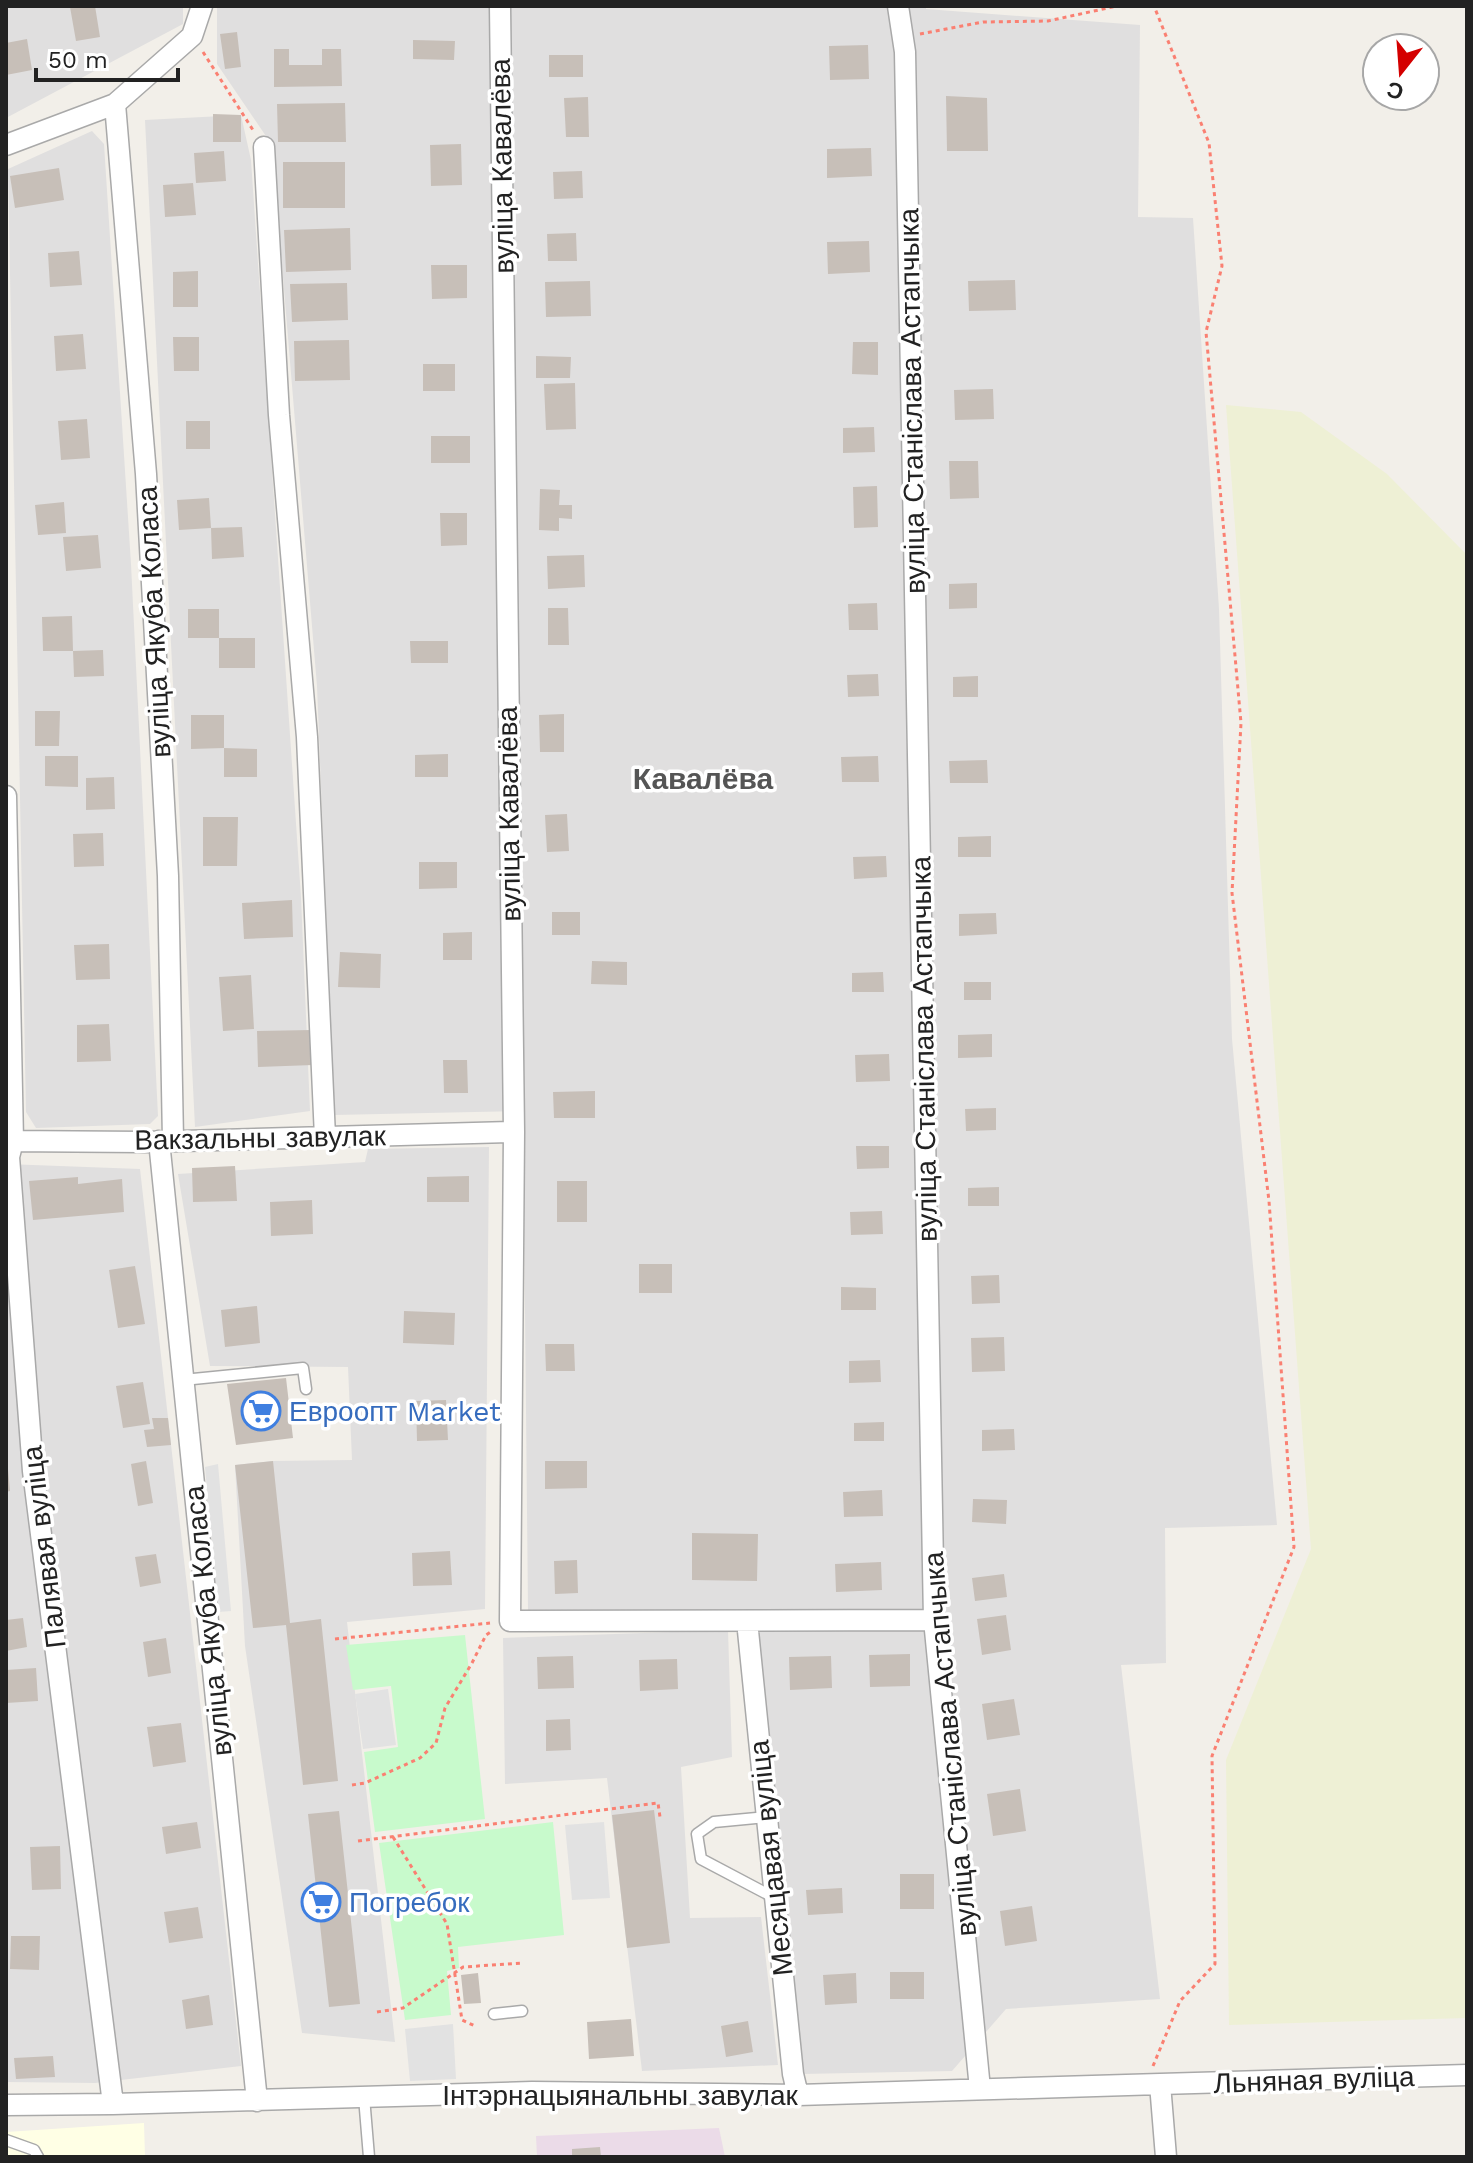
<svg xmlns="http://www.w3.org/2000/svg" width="1473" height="2163" font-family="'Work Sans',sans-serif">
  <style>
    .residential { fill: #e0dfdf }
    .industrial { fill: #ebdbe8 }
    .education { fill: #ffffe5 }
    .farmland { fill: #eef0d5 }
    .park { fill: #c8facc }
    .parking { fill: #e2e2e2 }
    .building { fill: #c7bfb8 }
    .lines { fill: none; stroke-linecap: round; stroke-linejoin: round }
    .lane-casing { stroke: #a9a9a9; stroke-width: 13 }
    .street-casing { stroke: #a9a9a9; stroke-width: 23 }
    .path { stroke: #fa8072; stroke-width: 3; stroke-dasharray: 4 4; stroke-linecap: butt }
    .lane { stroke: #fff; stroke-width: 10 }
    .street { stroke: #fff; stroke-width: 20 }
    .labels { text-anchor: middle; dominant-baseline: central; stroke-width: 7; stroke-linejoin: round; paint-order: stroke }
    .street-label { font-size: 28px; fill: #222; stroke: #fff }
    .shop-label { font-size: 28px; fill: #366cbe; stroke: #fff; text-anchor: start }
    .neighbourhood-label { font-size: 30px; font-weight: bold; fill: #555; stroke: #fff }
  </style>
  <rect width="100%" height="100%" fill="#f2efe9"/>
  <path class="residential" d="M6 6H183V24L6 118Z
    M217 6H926V9L1140 25 1138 217 1193 218 1219 609 1232 1039 1277 1525 1165 1528 1166 1663 1121 1665 1160 1999 1006 2009 952 2071 802 2074 757 1610H528L523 1111 334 1115 317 686 272 145 217 64Z
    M241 115 251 160 301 897 310 1111 195 1127 145 120Z
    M92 131 104 144 131 564 158 1116 150 1124 36 1128 26 1112 8 169Z
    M489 1147 485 1609 347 1622 395 2042 302 2033 245 1646 235 1465 273 1461 352 1460 348 1367 210 1366 178 1174 365 1162 368 1149Z
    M6 1164 140 1169 241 2066 95 2083 6 2082Z
    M728 1630 732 1757 681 1767 690 1918 761 1917 778 2065 642 2071 607 1778 505 1784 503 1638Z"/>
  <path class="industrial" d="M719 2128 725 2157H537L536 2136Z"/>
  <path class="education" d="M144 2123 145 2157H6V2132Z"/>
  <path class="farmland" d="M1226 405 1301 412 1387 474 1467 555V2018L1229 2025 1226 1760 1311 1549Z"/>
  <path class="park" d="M465 1635 485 1819 375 1832 364 1752 398 1747 391 1686 353 1690 346 1645Z
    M553 1822 564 1935 458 1947 459 1968 447 1971 451 2015 405 2020 379 1843Z"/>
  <path class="parking" d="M218 1464 231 1611 218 1612 205 1467Z
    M388 1689 396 1745 363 1749 355 1694Z
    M604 1822 610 1898 572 1900 565 1825Z
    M453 2024 456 2079 410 2081 405 2029Z"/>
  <path class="building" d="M95 6 100 37 76 41 70 7Z
    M237 32 241 67 225 69 220 34Z
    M27 39 32 70 6 75V43Z
    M413 40 455 41 454 60 413 59Z
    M868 45 869 79 830 80 829 46Z
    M274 49H289V65H322V49H341L342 86 274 87Z
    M549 55H583V77H549Z
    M946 96 987 98 988 151H947Z
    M588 97 589 137H566L564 98Z
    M345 103 346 142H278L277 104Z
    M213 114 241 115V142H213Z
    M461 144 462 185 431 186 430 145Z
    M871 148 872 176 827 178V149Z
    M224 151 226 181 196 183 194 153Z
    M283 162H345V208H283Z
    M59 168 64 200 15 208 10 176Z
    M582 171 583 198 554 199 553 172Z
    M193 183 196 215 165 217 163 185Z
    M350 228 351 270 286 272 284 230Z
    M576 233 577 261H548L547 234Z
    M869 241 870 272 828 274 827 242Z
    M79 251 82 285 50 287 48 253Z
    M431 265H467V298L432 299Z
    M198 271V307H173V272Z
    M1015 280 1016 310 969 311 968 281Z
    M590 281 591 316 546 317 545 282Z
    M347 283 348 320 292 322 290 284Z
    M83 334 86 369 56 371 54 336Z
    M173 337H199V371H174Z
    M349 340 350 380 295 381 294 341Z
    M853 342H878V375L852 374Z
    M536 356 571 357 570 378H536Z
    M423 364H455V391H423Z
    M575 383 576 429 546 430 544 384Z
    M993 389 994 419 955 420 954 390Z
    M87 419 90 458 61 460 58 421Z
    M186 421H210V449H186Z
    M874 427 875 452 843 453V428Z
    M431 436H470V463H431Z
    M949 461H978L979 498 950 499Z
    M877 486 878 527 854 528 853 487Z
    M540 489 560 490 559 505H572V519L559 518V531L539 530Z
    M209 498 211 528 179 530 177 500Z
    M64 502 66 533 38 535 35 505Z
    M440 513H467V545L441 546Z
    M242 527 244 557 212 559 211 528Z
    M98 535 101 568 66 571 63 537Z
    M584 555 585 587 548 589 547 556Z
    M977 583V608L949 609V584Z
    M877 603 878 630H849L848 604Z
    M548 608H568L569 645H548Z
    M188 609H219V638H188Z
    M72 616 73 651H43L42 617Z
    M219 638H255V668H219Z
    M410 641H448V663H411Z
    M103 650 104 676 74 677 73 651Z
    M878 674 879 696 848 697 847 675Z
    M978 676V697H953V677Z
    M35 711H60L59 746H35Z
    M564 714V752H540L539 715Z
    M191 715H224V748L191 749Z
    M224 748 257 749V777H224Z
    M448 754V777H415V755Z
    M45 756H78V787L45 786Z
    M878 756 879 782H842L841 757Z
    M987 760 988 783H950L949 761Z
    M114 777 115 809 86 810V778Z
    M567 814 569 851 547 852 545 815Z
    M203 817H238L237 866H203Z
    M103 833 104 866 74 867 73 834Z
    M991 836V857H958V837Z
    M886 856 887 877 854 879 853 857Z
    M419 862H457V888L419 889Z
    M292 900 293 937 244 939 242 903Z
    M552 912H580V935H552Z
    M996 913 997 934 959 936V914Z
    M472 932V960H443V933Z
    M109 944 110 979 76 980 74 945Z
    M340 952 381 954 380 988 338 987Z
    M592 961 627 962V985L591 984Z
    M883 972 884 992H852V973Z
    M251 975 254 1029 223 1031 219 977Z
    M964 982H991V1000H964Z
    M109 1024 111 1061 77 1062V1025Z
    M312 1030 313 1065 258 1067 257 1031Z
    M992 1034V1057L958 1058V1035Z
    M889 1054 890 1081 856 1082 855 1055Z
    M443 1060H467L468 1093H444Z
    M595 1091V1118H554L553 1092Z
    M996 1108V1130L966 1131 965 1109Z
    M856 1146H889V1168L857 1169Z
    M235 1166 237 1201 193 1202 192 1168Z
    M469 1176V1202H427V1177Z
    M78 1177V1184L122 1179 124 1212 33 1220 29 1181Z
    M557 1181H587V1222H557Z
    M999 1187V1206H968V1188Z
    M312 1200 313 1234 271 1236 270 1202Z
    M882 1211 883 1234 851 1235 850 1212Z
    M639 1264H672V1293H639Z
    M135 1266 145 1324 118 1328 109 1270Z
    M999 1275 1000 1303 972 1304 971 1276Z
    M841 1287 876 1288V1310H841Z
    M257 1306 260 1343 225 1347 221 1310Z
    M404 1311 455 1313 454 1345 403 1343Z
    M1004 1337 1005 1371 972 1372 971 1338Z
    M545 1344H574L575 1371H546Z
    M880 1360 881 1382 849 1383V1361Z
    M286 1378 293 1438 236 1445 227 1384Z
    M143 1382 150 1424 123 1428 116 1386Z
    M446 1400 448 1440 417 1441 416 1401Z
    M152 1418H168L171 1445 147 1447 144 1430 154 1429Z
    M884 1422V1441H854V1423Z
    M1014 1429 1015 1450 982 1451V1430Z
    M146 1461 153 1503 138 1506 131 1464Z
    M273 1461 290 1623 321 1619 338 1781 303 1785 286 1625 253 1628 235 1465Z
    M545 1461H587V1488L545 1489Z
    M6 1469H8L10 1491 6 1492Z
    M882 1490 883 1516 844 1517 843 1492Z
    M973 1499 1007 1500 1006 1524 972 1522Z
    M692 1533 758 1534 757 1581 692 1580Z
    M450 1551 452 1585 413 1586 412 1553Z
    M156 1554 161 1583 140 1587 135 1557Z
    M577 1560 578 1593 555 1594 554 1561Z
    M881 1562 882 1590 836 1592 835 1564Z
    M1004 1574 1007 1597 975 1601 972 1578Z
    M1006 1615 1011 1650 982 1655 977 1619Z
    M23 1618 27 1647 6 1651V1620Z
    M166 1638 171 1673 148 1677 143 1642Z
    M910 1654V1686L870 1687 869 1655Z
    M573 1656 574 1688 538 1689 537 1657Z
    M831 1656 832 1688 790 1690 789 1657Z
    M677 1659 678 1689 640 1691 639 1660Z
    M36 1668 38 1701 6 1703V1670Z
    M1014 1699 1020 1735 987 1740 982 1704Z
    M570 1719 571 1750 546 1751V1720Z
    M181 1723 186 1762 153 1767 147 1727Z
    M1020 1789 1026 1831 993 1836 987 1794Z
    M654 1810 670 1943 627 1948 612 1815Z
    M339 1811 360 2004 329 2007 308 1814Z
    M197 1822 201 1848 166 1854 162 1827Z
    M60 1846 61 1889 32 1890 30 1847Z
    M900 1874H934V1909H900Z
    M842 1888 843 1913 808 1915 806 1890Z
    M1032 1906 1037 1941 1005 1946 1000 1911Z
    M198 1907 203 1938 169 1943 164 1912Z
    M11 1936H40L39 1970 10 1969Z
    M890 1972H924V1999H890Z
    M478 1973 481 2003 464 2004 461 1975Z
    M856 1973 857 2003 825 2005 823 1975Z
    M209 1995 213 2025 186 2029 182 2000Z
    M631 2019 634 2056 589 2059 587 2022Z
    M748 2021 753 2052 726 2057 721 2026Z
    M53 2056 55 2077 16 2079 14 2058Z
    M600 2147 601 2157H572V2149Z"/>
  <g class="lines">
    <g class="lane-casing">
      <path id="lane" d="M183 1380 303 1368 306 1389
        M767 1817 714 1822 697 1834 701 1859 773 1897
        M494 2014 522 2011
        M364 2097 369 2157
        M6 2140 34 2150 38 2157"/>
    </g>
    <g class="street-casing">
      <path id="street" d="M500 6 514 1132 510 1621 934 1620
        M898 6 905 52 934 1620 980 2089
        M115 104 146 474 168 876 173 1140
        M6 145 115 104 192 36 202 6
        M264 147 279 415 307 737 325 1137
        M6 796 13 1141 9 1157 33 1471 113 2104
        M6 1141 144 1142 514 1132
        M159 1141 257 2101
        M747 1621 793 2074 798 2095
        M1160 2084 1467 2075
        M6 2105 113 2104 532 2092 798 2095 1160 2084 1166 2157"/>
    </g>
    <path class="path" d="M920 34 983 22 1048 21 1117 6
      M203 52 253 130
      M335 1639 490 1623
      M352 1785 365 1783 420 1758 436 1743 445 1708 472 1663 486 1635 492 1631
      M393 1837 447 1924 462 2020 475 2026
      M358 1841 658 1803 660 1817
      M377 2012 403 2008 463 1967 523 1963
      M1153 2066 1180 2001 1215 1964 1212 1756 1294 1547 1269 1201 1232 893 1241 723 1206 332 1222 266 1209 143 1154 6"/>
    <use href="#lane" class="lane"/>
    <use href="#street" class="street"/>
  </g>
  <defs>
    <g id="supermarket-ring" transform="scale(2)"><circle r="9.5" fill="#fff" stroke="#3f7fe0" stroke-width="1.5"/><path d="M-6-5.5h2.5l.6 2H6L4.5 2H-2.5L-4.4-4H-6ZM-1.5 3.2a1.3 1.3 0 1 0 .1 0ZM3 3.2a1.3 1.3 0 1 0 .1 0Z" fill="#3f7fe0"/></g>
  </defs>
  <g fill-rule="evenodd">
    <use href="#supermarket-ring" x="261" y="1411"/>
    <use href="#supermarket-ring" x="321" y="1902"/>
  </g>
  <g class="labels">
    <g class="street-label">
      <text transform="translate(502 166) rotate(-91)">вуліца Кавалёва</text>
      <text transform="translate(912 401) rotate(-91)">вуліца Станіслава Астапчыка</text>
      <text transform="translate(154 622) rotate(-93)">вуліца Якуба Коласа</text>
      <text transform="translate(509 814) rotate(-91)">вуліца Кавалёва</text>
      <text transform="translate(924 1049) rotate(-91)">вуліца Станіслава Астапчыка</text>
      <text transform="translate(260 1138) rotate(-1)">Вакзальны завулак</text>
      <text transform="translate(44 1547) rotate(-97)">Палявая вуліца</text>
      <text transform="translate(208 1621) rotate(-96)">вуліца Якуба Коласа</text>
      <text transform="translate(950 1744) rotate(-95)">вуліца Станіслава Астапчыка</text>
      <text transform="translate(771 1858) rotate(-96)">Месяцавая вуліца</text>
      <text transform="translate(1314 2080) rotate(-2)">Льняная вуліца</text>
      <text x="620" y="2095">Інтэрнацыянальны завулак</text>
    </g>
    <g class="shop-label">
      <text x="289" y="1411">Евроопт Market</text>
      <text x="349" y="1902">Погребок</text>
    </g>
    <g class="neighbourhood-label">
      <text x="703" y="778">Кавалёва</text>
    </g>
  </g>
  <rect width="1473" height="2163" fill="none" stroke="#222222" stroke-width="16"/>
  <g transform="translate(1401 72) rotate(197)"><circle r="38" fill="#ffffff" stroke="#a7a7a7" stroke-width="2"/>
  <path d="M0-6L14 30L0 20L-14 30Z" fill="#d40000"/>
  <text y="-12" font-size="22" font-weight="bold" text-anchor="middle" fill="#222222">С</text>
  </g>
  <path d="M36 68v12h142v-12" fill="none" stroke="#222222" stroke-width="4"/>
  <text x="48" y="68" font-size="24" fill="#222222" stroke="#ffffff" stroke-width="6" paint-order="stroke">50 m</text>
</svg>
